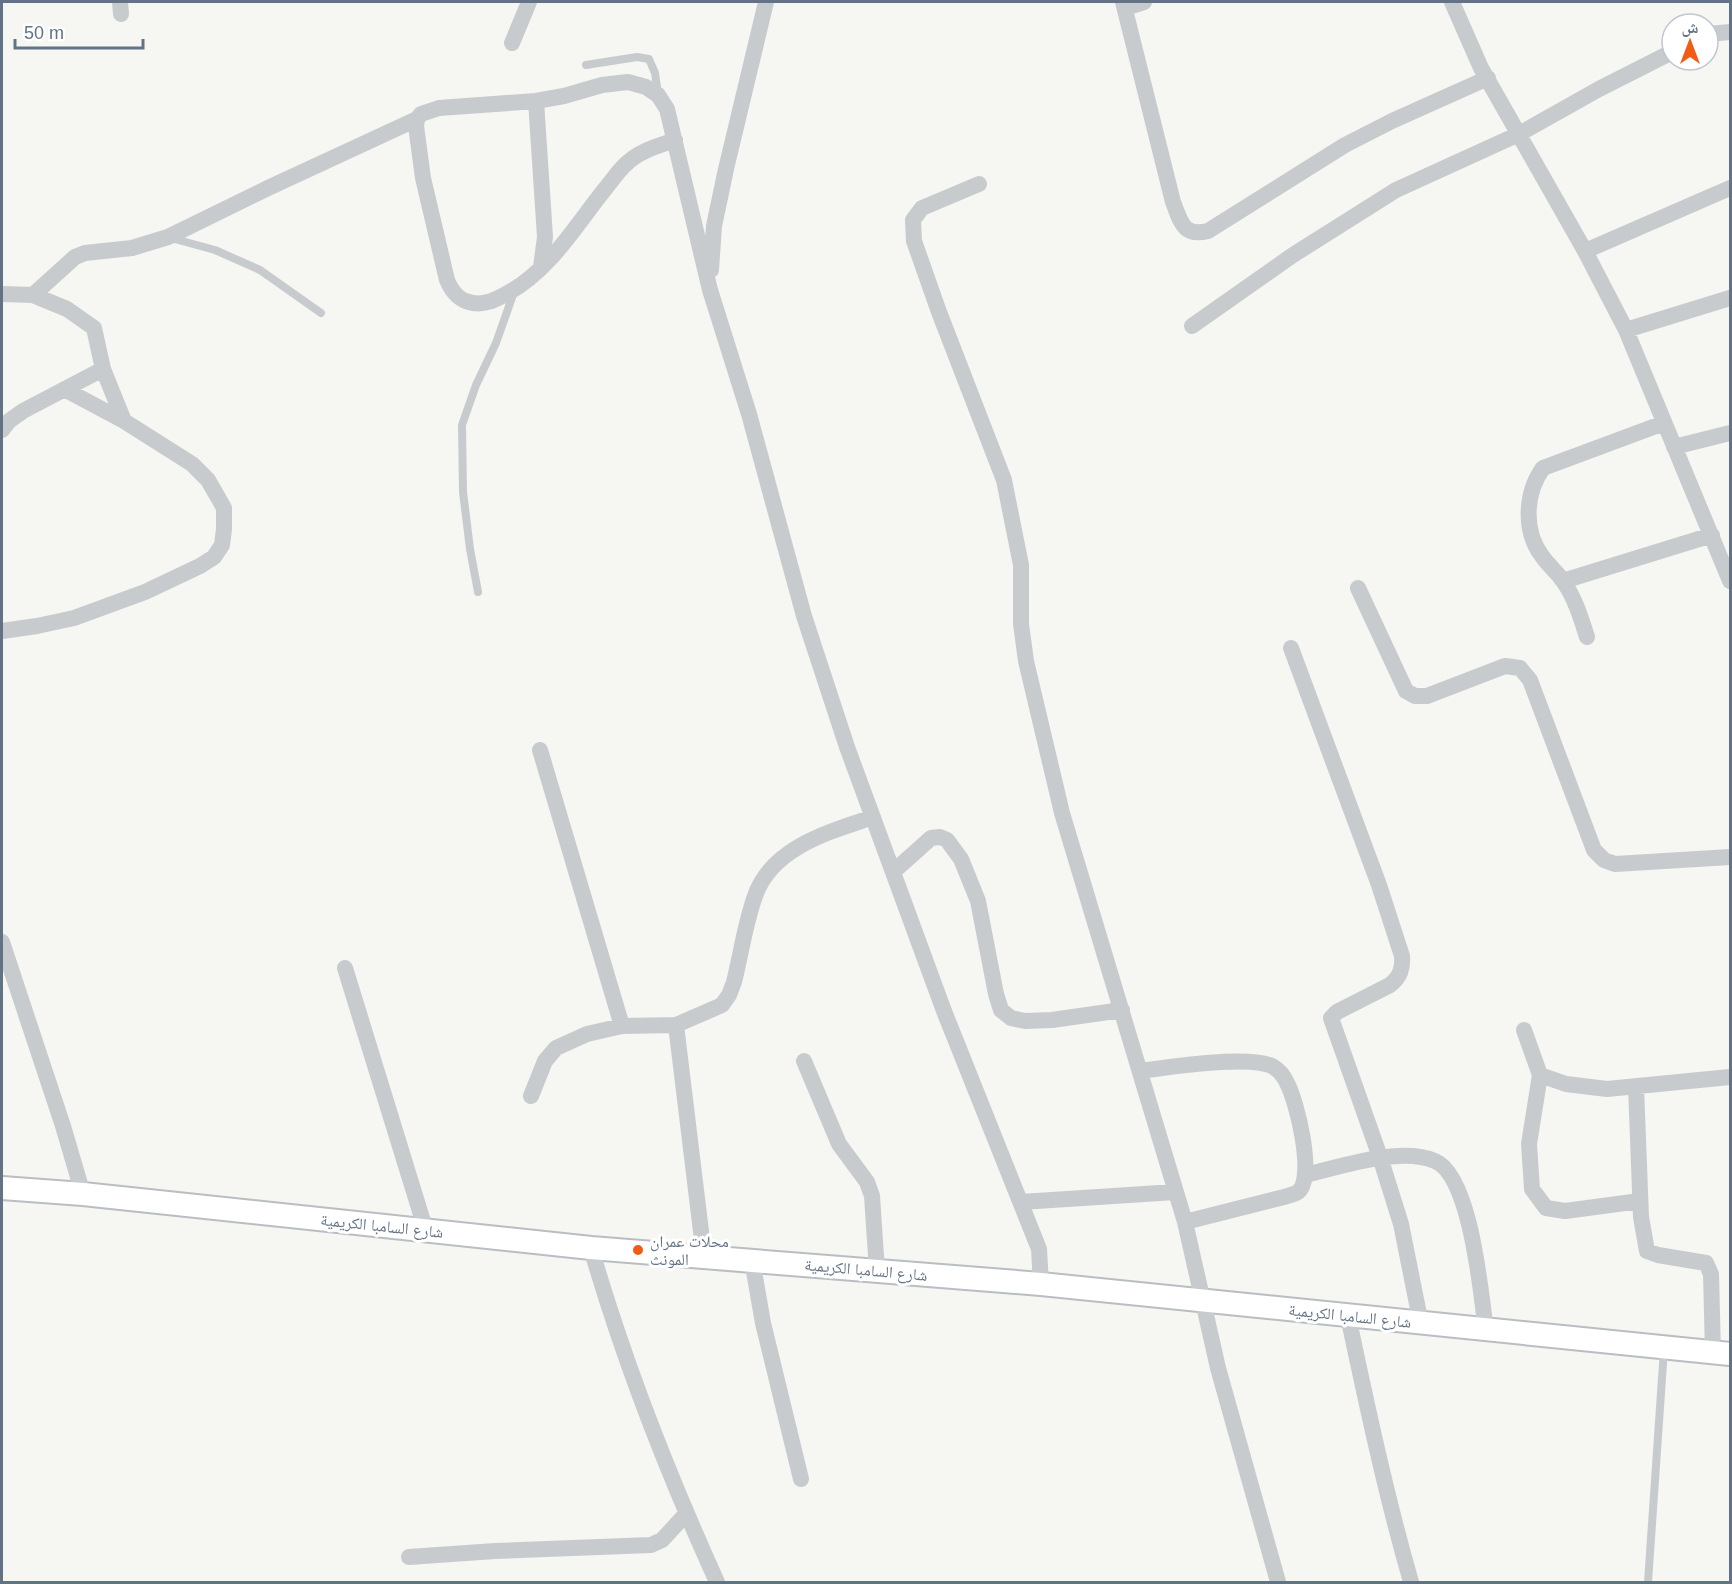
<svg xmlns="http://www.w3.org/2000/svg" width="1732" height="1584" font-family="Helvetica,'Noto Naskh Arabic',sans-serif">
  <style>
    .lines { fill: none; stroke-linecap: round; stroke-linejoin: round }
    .secondary-casing { stroke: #b9bec3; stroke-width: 26 }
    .service { stroke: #c8cbce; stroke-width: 8 }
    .minor { stroke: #c8cbce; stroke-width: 16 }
    .secondary { stroke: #fff; stroke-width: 22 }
    .poi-dot { fill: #f35b15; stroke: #fff; stroke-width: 2 }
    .labels { text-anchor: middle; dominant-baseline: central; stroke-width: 6; stroke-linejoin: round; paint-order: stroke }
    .street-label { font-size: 16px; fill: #627386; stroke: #fff }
    .poi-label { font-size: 16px; fill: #627386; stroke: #fff; text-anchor: start }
  </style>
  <rect width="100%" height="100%" fill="#f6f6f2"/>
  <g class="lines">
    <g class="secondary-casing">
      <path id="secondary" d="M2 1188 83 1194 591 1248 1041 1284 1730 1354"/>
    </g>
    <path class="service" d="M586 65 637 57 649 59 655 73 658 94
      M171 238 215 250 260 270 321 313
      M478 592 470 549 463 492 462 425 476 385 496 343 514 292
      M1648 1582 1664 1349"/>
    <path class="minor" d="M120 2 121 14
      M1123 2 1173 202C1181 222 1183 237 1208 231L1345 145 1392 121 1488 78
      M1452 2 1481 68 1585 251 1626 330 1730 581
      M1125 8 1144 2
      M1708 34 1730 32
      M512 43 529 2
      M536 101 545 237 541 267
      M675 140C658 146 639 151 626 164 618 171 612 181 605 189 576 225 550 270 508 293 496 299 487 305 473 303 459 301 452 292 447 280L423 178 416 126 417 119 421 114 439 108 536 101 564 96 602 85 628 82 646 87 658 95 667 109 710 290 749 414 804 616 847 747 944 1011 1039 1249 1041 1284
      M979 184 922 208 913 220 914 241 939 312 1004 480 1021 565V624L1026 661 1062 813 1185 1222 1218 1368 1278 1582
      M1585 251 1730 188
      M711 270 714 226 726 169 766 2
      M2 294 33 295 67 309 94 328 103 369 124 421
      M33 295 75 257 85 253 132 248 168 237 268 188 417 119
      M1192 326 1293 255 1396 190 1519 134 1599 89 1672 52
      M1626 330 1730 298
      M2 430 9 421 23 411 103 369
      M1674 447 1730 433
      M1563 581 1712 535
      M1358 588 1406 691 1415 696H1427L1505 666 1520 668 1530 680 1594 850 1604 860 1615 864 1730 857
      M2 631 37 626 74 618 145 592 200 566 214 557 222 545 224 529V508L208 480 192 464 124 421 66 390
      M1587 637C1581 618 1575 598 1563 581 1557 572 1548 565 1542 556 1523 531 1525 493 1543 468L1664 423
      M1291 648 1379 885 1402 956C1403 969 1400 977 1390 985L1337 1012 1331 1018 1380 1157 1401 1224 1421 1324
      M540 750 622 1026
      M893 872 931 838 940 837 947 840 961 859 978 901 996 994 1001 1010 1011 1018 1025 1021 1052 1020 1122 1010
      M2 942 63 1126 83 1194
      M345 968 426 1231
      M676 1025 704 1256
      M1524 1030 1540 1075 1566 1084 1607 1089 1730 1077
      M804 1061 839 1144 867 1182 872 1196 877 1271
      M1140 1071C1168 1067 1248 1055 1272 1066 1279 1070 1284 1076 1287 1083 1297 1102 1314 1172 1300 1190 1296 1195 1289 1195 1284 1197L1185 1222
      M1540 1075 1529 1144 1532 1189 1546 1208 1565 1211 1640 1201
      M1636 1087 1641 1217 1647 1251 1658 1255 1706 1263 1711 1274 1713 1353
      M531 1096 545 1061 556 1048 587 1034 622 1026 676 1025 722 1005 729 995 734 982C741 954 745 924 755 896 772 847 829 832 873 817
      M1305 1175C1340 1167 1400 1146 1435 1161 1471 1176 1481 1294 1486 1331
      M1021 1202 1175 1192
      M591 1248C624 1362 668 1474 717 1582
      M752 1260 763 1323 801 1479
      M1348 1316C1367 1406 1386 1495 1411 1582
      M409 1557 495 1551 651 1545 662 1540 686 1514"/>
    <use href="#secondary" class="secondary"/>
  </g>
  <circle class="poi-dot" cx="638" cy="1250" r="6"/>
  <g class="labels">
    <g class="street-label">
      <text transform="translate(382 1226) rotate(6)">شارع السامبا الكريمية</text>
      <text transform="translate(866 1270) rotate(5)">شارع السامبا الكريمية</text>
      <text transform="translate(1350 1316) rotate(6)">شارع السامبا الكريمية</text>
    </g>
    <g class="poi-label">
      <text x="650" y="1241">محلات عمران<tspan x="650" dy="18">المونث</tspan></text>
    </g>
  </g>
  <rect width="1732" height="1584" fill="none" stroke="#627386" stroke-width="6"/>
  <g transform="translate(1690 42)"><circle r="28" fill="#ffffff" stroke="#c0c7cf" stroke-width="1.5"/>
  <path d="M0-4.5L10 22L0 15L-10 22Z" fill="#f35b15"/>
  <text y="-9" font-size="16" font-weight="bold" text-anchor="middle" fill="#627386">ش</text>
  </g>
  <path d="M15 39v9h128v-9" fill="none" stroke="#627386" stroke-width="3"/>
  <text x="24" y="39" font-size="18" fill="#627386" stroke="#ffffff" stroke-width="4.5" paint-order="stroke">50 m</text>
</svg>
